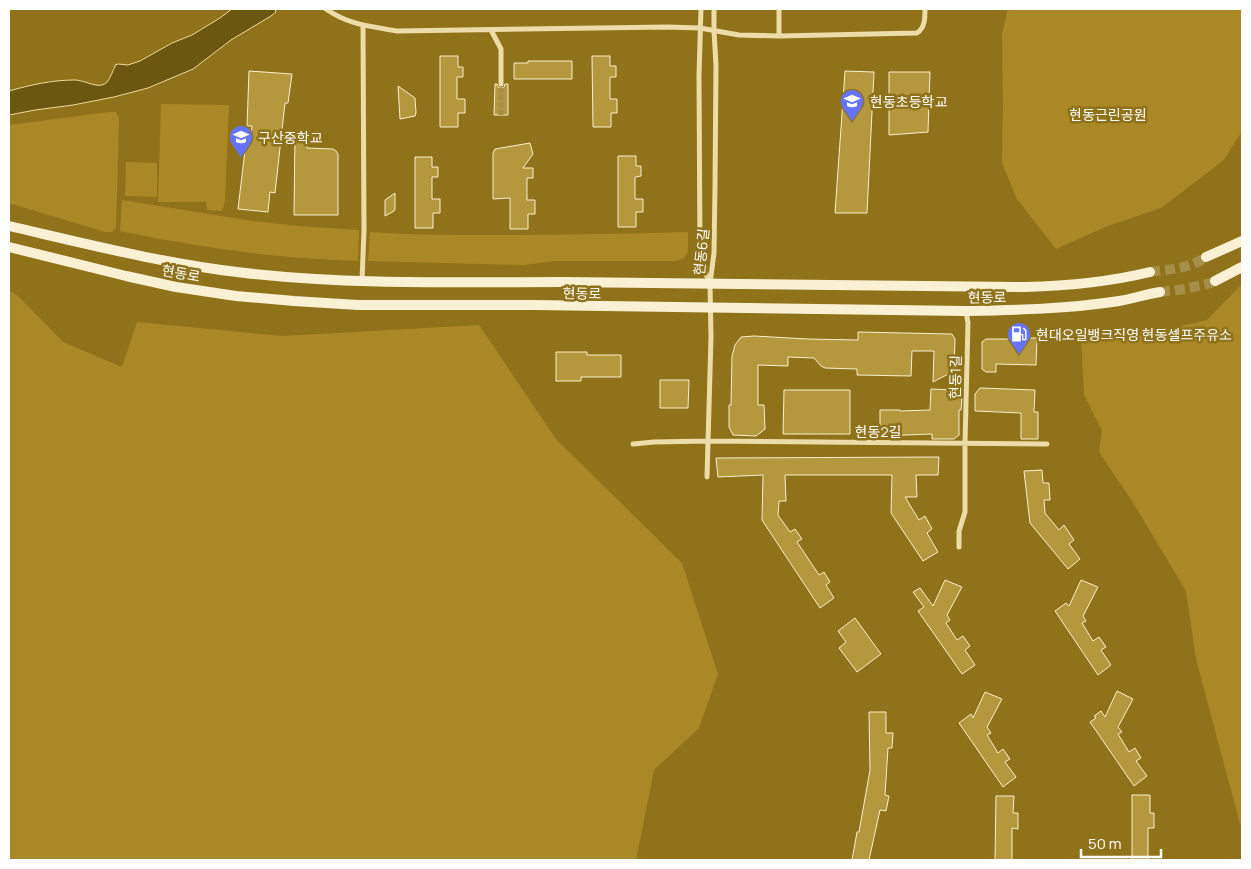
<svg xmlns="http://www.w3.org/2000/svg" width="1251" height="869" font-family="Manrope,'Noto Sans KR',sans-serif">
  <style>
    .green { fill: #aa8826 }
    .water { fill: #6c5711; stroke: #f0d99b }
    .building { fill: #b5973e; stroke: #faefce }
    .lines { fill: none; stroke-linecap: round; stroke-linejoin: round }
    .street-tunnel { stroke: #a58e48; stroke-width: 5; stroke-dasharray: 5 2.5; stroke-linecap: butt }
    .secondary-tunnel { stroke: #a58e48; stroke-width: 10; stroke-dasharray: 10 5; stroke-linecap: butt }
    .street { stroke: #eedca8; stroke-width: 5 }
    .secondary { stroke: #faf1d5; stroke-width: 10 }
    .labels { text-anchor: middle; dominant-baseline: central; stroke-width: 5; stroke-linejoin: round; paint-order: stroke }
    .poi-label { font-size: 14px; fill: #fff; stroke: #8f721a; text-anchor: start }
    .park-label { font-size: 14px; fill: #fffefd; stroke: #8f721a }
    .street-label { font-size: 14px; fill: #fff; stroke: #8f721a }
  </style>
  <rect width="100%" height="100%" fill="#8f721a"/>
  <path class="green" d="M1008 9H1242V131L1224 160 1161 208 1108 226 1056 249 1017 199 1002 163 1003 104 1002 34Z
    M161 104 229 105 225 201 222 211 207 210 206 202H158Z
    M110 112H116L119 118 116 228 112 232H105L9 203V125Z
    M126 162 157 163V197L125 196Z
    M122 200 246 220 298 226 359 230 358 261C278 259 198 247 120 231Z
    M370 232C410 235 450 235 491 235 557 235 623 234 688 232V252L684 258 676 261H553L524 265 368 261Z
    M1242 284V826L1240 824 1196 659 1186 591 1132 501 1099 452 1102 431 1084 395 1081 333 1154 332 1207 320Z
    M9 291 17 295 63 342 122 367 137 322 283 336 479 325 556 439 682 563 718 674 699 728 654 770 636 860H9Z"/>
  <path class="water" d="M232 9H275L276 12 271 16 231 40 193 69 148 88 114 97 73 105 35 110 9 115V91C30 85 52 80 75 80 83 80 95 87 102 85 110 83 111 73 115 67V65L118 64 128 65 140 61 172 43 192 35 220 18Z"/>
  <path class="building" d="M440 56H458V67H463V77H457V99H465V113H458V127H440Z
    M592 56H610V66H616V77H610V99H617V113H611V127H593Z
    M528 61H572V79H514V63H528Z
    M249 71 292 74 288 103H285L275 193 270 192 268 212 238 209 246 142 250 143 252 126H247Z
    M845 71 874 72 867 213H835Z
    M889 72H930L928 132 889 135Z
    M495 84H497L498 87 501 88 504 87 505 84H508V115H494Z
    M398 86 415 98 416 113 415 116 400 119Z
    M295 133H306L307 148 333 149 336 151 338 154V215H294Z
    M530 143 533 154 523 168H533V178H527V200H535V214H528V229H510V198L493 199V153L495 149Z
    M618 156H636V166H641V176L635 177V199H643V212H636V227H618Z
    M415 157H432V167H438V177H432V199H440V213H433V228H415Z
    M395 193V209L394 211 385 216V200Z
    M858 332 952 334 955 339 954 371 933 382 934 351H912L911 376 857 375V369L825 368 821 366 814 358 788 357V366L758 365V405H764L765 429 756 436 733 435 729 427V405H731L732 356 735 345 741 337 754 336 808 339 858 340Z
    M1010 338H1037L1036 365 996 364V372H986L982 369V342L986 339H1010Z
    M556 352H587V355H621V377H581V381H556Z
    M660 380H689L688 408H660Z
    M980 388 1035 390 1034 412H1038V439H1021V413L975 411V394Z
    M931 389 953 390 962 399 961 410H959V435L954 439H932V434L880 436V410H900V411L930 410Z
    M784 390H850V434H783Z
    M939 457 938 475H916L917 497H905L919 520 925 516 932 529 927 533 938 552 923 561 891 513 892 475H785L786 501H779L778 515 790 532 795 529 802 539 797 542 819 575 824 572 830 582 826 585 834 598 820 608 762 520 763 475 718 477 716 458Z
    M1042 470 1043 483H1049L1050 500H1044L1045 513 1059 530 1064 525 1074 540 1069 544 1080 559 1068 569 1030 523 1024 471Z
    M945 580 962 587 947 615 950 620 946 623 957 640 963 636 970 646 965 650 975 665 962 674 918 611 924 607 913 592 920 588 933 606Z
    M1081 580 1098 587 1083 616 1086 621 1082 623 1093 641 1099 637 1106 647 1101 650 1111 665 1098 675 1055 611 1066 603 1069 606Z
    M855 618 881 654 857 672 839 648 846 642 838 631Z
    M1117 691 1133 699 1118 727 1122 732 1118 734 1129 752 1135 748 1141 758 1136 761 1147 776 1134 786 1090 722 1096 718 1094 716 1101 711 1105 717Z
    M985 692 1002 699 987 727 991 733 987 735 998 753 1003 749 1010 759 1005 762 1016 777 1003 787 959 723 971 714 973 718Z
    M869 712H886V733H893L892 748H888L885 795 889 796 886 811 880 810 869 860H852L857 832H859L870 770Z
    M1132 795H1150V813H1154V828H1148V860H1132Z
    M996 796H1014L1013 813H1018V829L1012 828V860H995Z"/>
  <g class="lines">
    <path class="street-tunnel" d="M501 115V84"/>
    <path class="secondary-tunnel" d="M1150 272C1170 269 1189 269 1206 257
      M1160 292 1185 289 1211 283 1215 281"/>
    <path class="street" d="M326 9C349 25 369 26 397 31L667 27 700 28 739 35 779 36 917 33C925 28 925 18 925 9
      M701 9 699 75 700 255 709 283
      M491 30 501 49V84
      M779 36V9
      M362 281 364 231 363 25
      M633 444 654 442 708 441 1047 444
      M707 477 711 337 710 284 714 253 715 187 716 65 714 31V9
      M959 547V531L965 512V443L968 323 966 311"/>
    <path class="secondary" d="M9 226C87 244 165 264 245 273 351 285 457 282 563 282 717 283 871 284 1025 287 1067 286 1109 282 1150 272
      M9 247 126 276 176 287 236 296 294 301 358 305H533L966 311C1017 310 1068 309 1119 301 1132 299 1146 294 1160 292
      M1206 257 1242 241
      M1215 281 1242 267"/>
  </g>
  <defs>
    <g id="school-pin" transform="scale(1.25)"><path d="M0 17L-7.5 6A9.5 9.5 0 1 1 7.5 6Z" fill="#6574ff" stroke="#8f721a"/><path d="M0-5L7-2L0 1L-7-2ZM-4 1L0 2.5L4 1V4Q0 6-4 4Z" fill="#fff"/></g>
    <g id="fuel-pin" transform="scale(1.25)"><path d="M0 17L-7.5 6A9.5 9.5 0 1 1 7.5 6Z" fill="#6574ff" stroke="#8f721a"/><path d="M-5.5-6h7V0h2V4h1.3V-2.5L3-4.5l.8-.8L6-3V5H2.5V1h-1V6h-7ZM-4.2-4.7v3.2H.2V-4.7Z" fill="#fff"/></g>
  </defs>
  <g fill-rule="evenodd">
    <use href="#school-pin" x="852" y="101"/>
    <use href="#school-pin" x="241" y="137"/>
    <use href="#fuel-pin" x="1019" y="334"/>
  </g>
  <g class="labels">
    <g class="poi-label">
      <text x="870" y="101">현동초등학교</text>
      <text x="258" y="137">구산중학교</text>
      <text x="1036" y="334">현대오일뱅크직영 현동셀프주유소</text>
    </g>
    <g class="park-label">
      <text x="1108" y="114">현동근린공원</text>
    </g>
    <g class="street-label">
      <text transform="translate(701 252) rotate(-84)">현동6길</text>
      <text transform="translate(181 273) rotate(10)">현동로</text>
      <text transform="translate(582 293) rotate(1)">현동로</text>
      <text transform="translate(987 297) rotate(-1)">현동로</text>
      <text transform="translate(955 377) rotate(-89)">현동1길</text>
      <text x="878" y="431">현동2길</text>
    </g>
  </g>
  <rect width="1251" height="869" fill="none" stroke="#ffffff" stroke-width="20"/>
  <path d="M1081 849v8h80v-8" fill="none" stroke="#ffffff" stroke-width="2.5"/>
  <text x="1088" y="849" font-size="15" fill="#ffffff" stroke="#8f721a" stroke-width="4" paint-order="stroke">50 m</text>
</svg>
